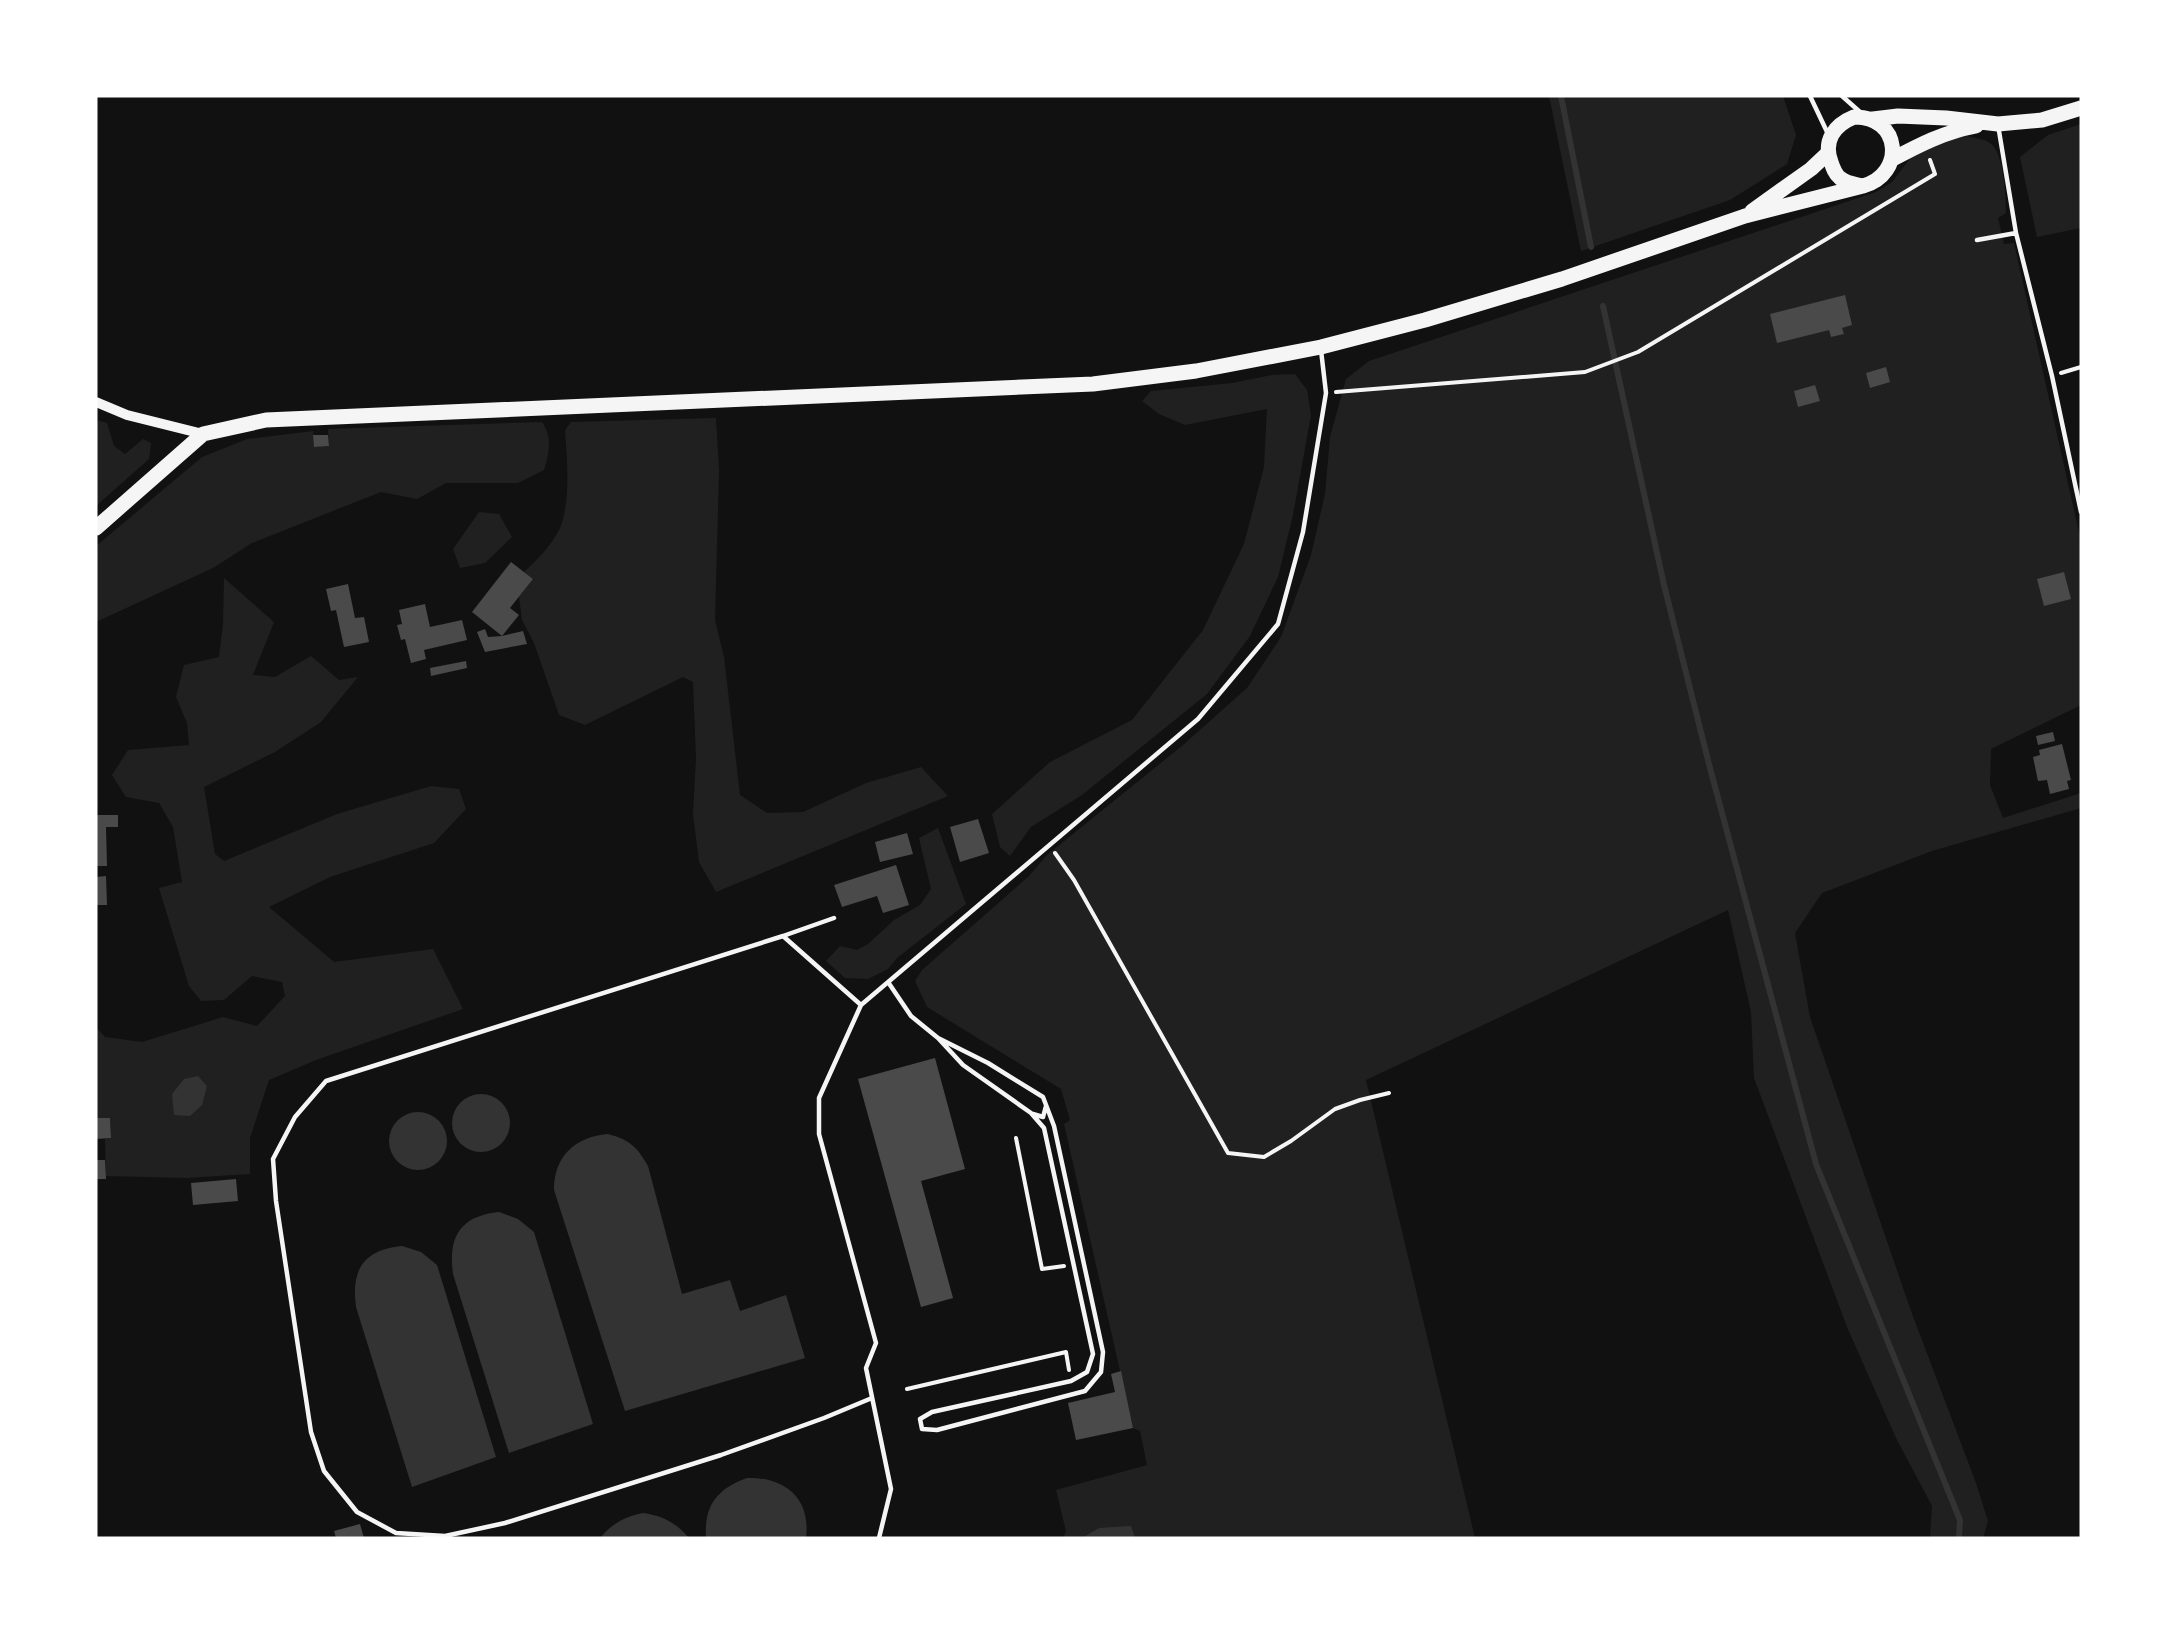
<svg xmlns="http://www.w3.org/2000/svg" width="2177" height="1634" font-family="Roboto,sans-serif">
  <style>
    .green { fill: #202020 }
    .water { fill: #333 }
    .lines { fill: none; stroke-linecap: round; stroke-linejoin: round }
    .stream { stroke: #333; stroke-width: 6 }
    .building { fill: #4a4a4a }
    .path { stroke: #f5f5f5; stroke-width: 4 }
    .service { stroke: #f5f5f5; stroke-width: 4.5 }
    .tertiary { stroke: #f5f5f5; stroke-width: 10 }
    .primary { stroke: #f5f5f5; stroke-width: 15 }
  </style>
  <rect width="100%" height="100%" fill="#111"/>
  <path class="green" d="M1549 96H1783L1796 135 1787 164 1730 200 1581 251Z
    M2081 124V228L2037 237 2020 157 2048 135Z
    M1967 136C1974 138 1985 139 1990 143 2004 152 2006 197 2006 213L1998 218 2004 244 2014 243 2081 541V705L1991 749 1990 785 2003 818 2081 793V808L1932 851 1822 893 1795 933 1810 1017 1911 1311 1976 1483 1988 1521 1983 1538H1930L1932 1506 1896 1438 1847 1327 1754 1078 1751 1012 1728 910 1366 1080 1475 1538H1063L1066 1531 1056 1490 1147 1465 1140 1431 1133 1428 1064 1124 1070 1120 1061 1089 927 1007 915 981 922 970 1029 876 1047 855 1183 745 1247 688 1281 637 1311 555 1325 494 1330 437 1346 379 1369 361 1876 192 1892 182 1918 148 1936 141Z
    M1295 374 1307 390 1311 415 1293 515 1278 577 1250 636 1207 694 1082 795 1031 827 1010 856 1000 847 992 814 1050 762 1132 720 1203 630 1244 544 1264 467 1267 409 1185 425 1159 414 1142 401 1151 391 1232 383 1272 375Z
    M716 418 719 471 715 620 724 657 740 795 767 813 803 812 866 783 921 767 948 796 716 892 699 862 693 815 696 758 693 682 683 677 585 725 559 715 534 643 522 620 519 597 533 579 524 572C537 560 552 545 560 528 571 501 567 459 565 430L571 422Z
    M96 420 107 423 114 446 125 454 143 439 151 443 149 459 96 506Z
    M542 422C553 438 549 453 544 470L518 483H446L417 499 381 492 252 543 213 568 96 622V546L202 457 247 439 313 431 314 447 329 446 328 429Z
    M479 512 499 514 512 537 485 563 460 568 453 549Z
    M224 578 274 622 253 675 275 677 311 656 339 680 358 677 321 722 275 752 204 787 215 854 224 861 337 814 431 786 459 789 466 809 434 843 330 877 269 907 334 962 433 949 463 1009 316 1060 269 1080 250 1138V1174L187 1178 106 1176 105 1139 111 1138 110 1118H96V1027L105 1037 142 1042 223 1017 257 1026 285 996 282 982 252 976 224 1000 201 1001 189 986 159 888 182 882 173 827 159 803 126 797 112 775 128 750 189 745 187 723 176 697 184 665 219 657 223 624Z
    M938 828 966 904 897 958 888 969 868 979 845 978 826 961 840 946 857 950 868 944 894 920 920 905 931 889 919 838Z"/>
  <path class="water" d="M198 1076 207 1086 202 1105 190 1116 174 1115 172 1094 184 1079Z
    M452 1123a29 29 0 1 1 58 0a29 29 0 1 1-58 0Z
    M389 1141a29 29 0 1 1 58 0a29 29 0 1 1-58 0Z
    M608 1134C630 1140 637 1147 648 1166L682 1294 730 1280 740 1311 786 1295 805 1358 625 1411 554 1190C554 1156 575 1137 608 1134Z
    M499 1212 518 1219 534 1232 593 1424 509 1453 453 1274C448 1237 460 1216 499 1212Z
    M402 1246 421 1252 437 1265 496 1457 412 1487 356 1307C351 1270 363 1250 402 1246Z
    M747 1478C785 1477 811 1498 806 1538H706C704 1505 717 1489 747 1478Z
    M643 1513C663 1516 675 1522 689 1538H600C613 1523 624 1517 643 1513Z
    M1131 1526 1135 1538H1082L1099 1528Z"/>
  <g class="lines">
    <path class="stream" d="M1561 96 1591 247
      M1603 306 1664 585 1710 768 1816 1164 1960 1520 1959 1538"/>
  </g>
  <path class="building" d="M1845 295 1852 325 1842 328 1844 334 1831 337 1829 330 1777 343 1770 314Z
    M1886 367 1890 382 1870 388 1866 373Z
    M1815 385 1820 401 1798 407 1794 391Z
    M313 435H328L329 446 314 447Z
    M511 562 533 579 510 608 519 615 502 636 523 631 527 644 485 652 477 632 485 629 488 637 502 636 472 612Z
    M2064 572 2071 599 2044 606 2037 579Z
    M348 584 355 618 364 617 369 642 344 647 336 610 331 611 326 589Z
    M425 604 430 627 462 620 467 640 424 650 426 659 411 663 405 639 401 640 397 625 402 624 399 610Z
    M466 661 467 668 431 676 430 668Z
    M2053 732 2055 741 2038 745 2036 736Z
    M2062 744 2071 780 2067 781 2069 789 2050 794 2047 780 2038 781 2033 757 2040 755 2039 750Z
    M96 815H118V827H106L107 866H96Z
    M978 819 989 853 960 862 950 827Z
    M907 833 913 854 880 862 875 842Z
    M896 865 909 905 883 913 877 896 842 907 834 885Z
    M106 876 107 905H96V877Z
    M935 1058 965 1169 921 1181 953 1298 921 1307 858 1079Z
    M96 1118H110L111 1138 96 1139Z
    M96 1160H105L106 1179H96Z
    M236 1179 238 1201 193 1205 191 1183Z
    M1121 1371 1133 1428 1076 1440 1068 1403 1115 1392 1111 1374Z
    M360 1524 364 1538H336L334 1531Z"/>
  <g class="lines">
    <path class="path" d="M2061 373 2081 367
      M1336 392 1585 372 1638 352 1935 174 1930 160
      M1055 853 1074 880 1228 1153 1264 1157 1291 1141 1335 1109 1360 1100 1389 1093
      M1016 1138 1042 1269 1064 1266
      M907 1389 1066 1352 1069 1370"/>
    <path class="service" d="M1810 96 1829 136
      M1842 96 1860 112
      M1998 125 2016 233 2052 376 2081 512
      M1977 240 2016 233
      M783 936 834 918
      M888 982 911 1016 938 1038 963 1065 1031 1113 1044 1128 1093 1354 1087 1372 1071 1381 932 1412 920 1419 922 1429 937 1430 1085 1391 1101 1372 1103 1352 1054 1126 1043 1097 988 1063 938 1038
      M861 1005 783 936 326 1081 295 1117 273 1159 276 1201 311 1432 324 1471 357 1512 396 1533 445 1536 505 1523 721 1455 824 1418 872 1398
      M1033 1114 1043 1117 1046 1106
      M879 1538 891 1489 866 1368 876 1343 819 1134V1098L861 1005 1198 719 1278 624 1303 532 1326 393 1321 350"/>
    <path class="tertiary" d="M96 402 127 415 203 434"/>
    <path class="primary" d="M1854 117C1901 116 1906 174 1863 186 1855 184 1847 184 1840 178 1835 174 1833 168 1831 162 1823 141 1834 125 1854 117Z
      M1873 119 1898 116 1946 118 1998 124 2042 120 2081 108
      M1891 160C1919 145 1944 132 1976 126
      M1752 211 1811 169 1828 153
      M96 528 203 434 266 420 1093 384 1196 371 1321 347 1425 320 1562 279 1745 216 1863 186"/>
  </g>
  <rect width="2177" height="1634" fill="none" stroke="#ffffff" stroke-width="195"/>
</svg>
